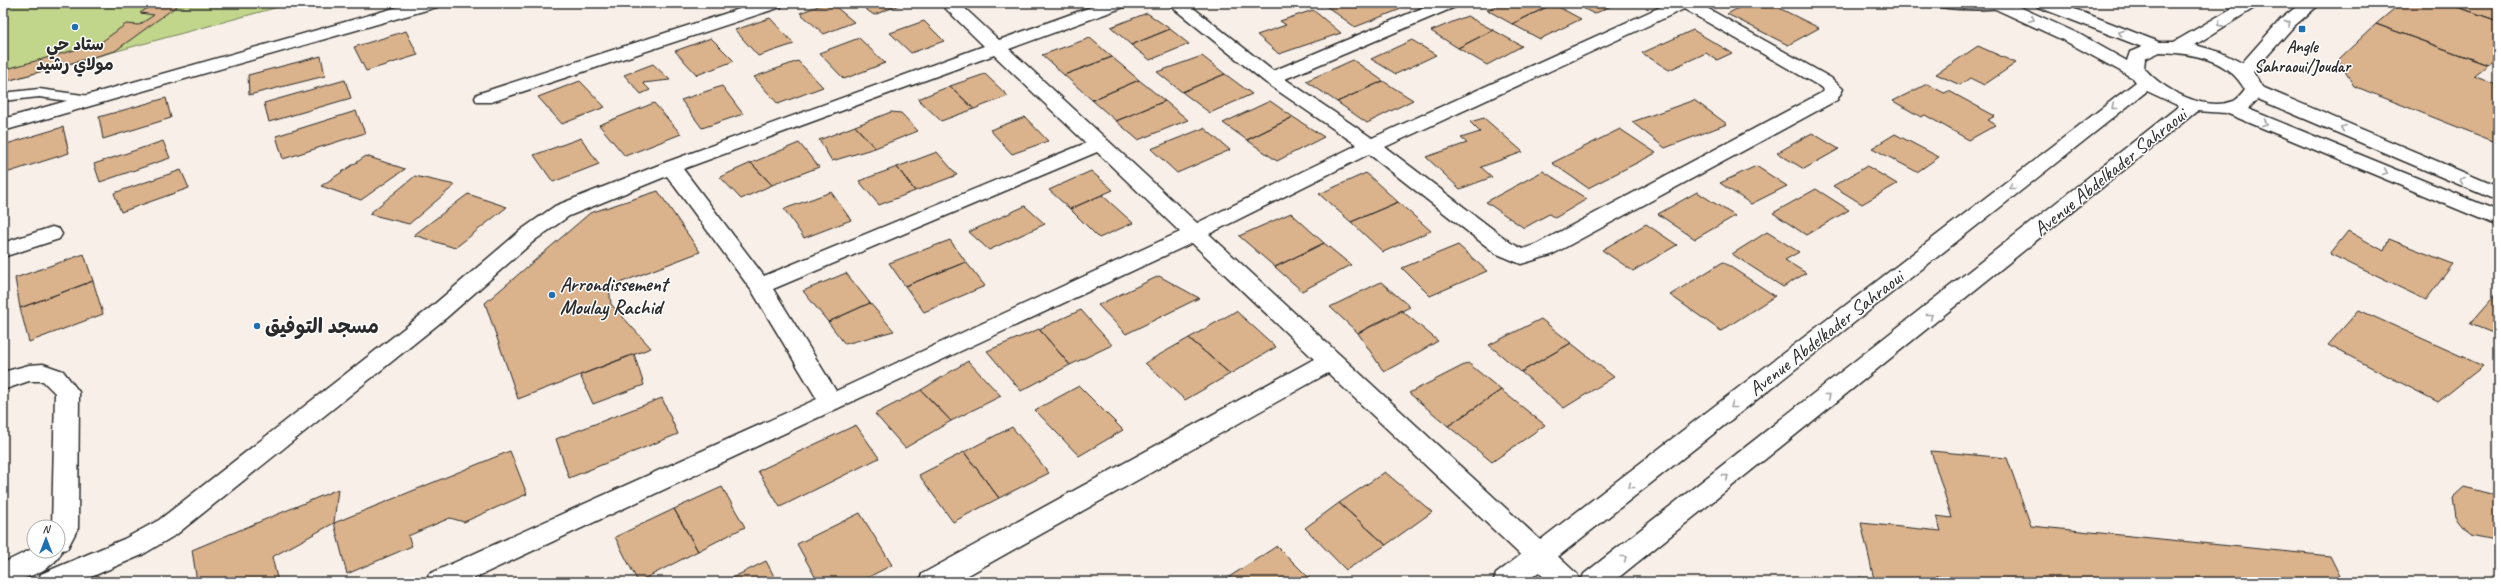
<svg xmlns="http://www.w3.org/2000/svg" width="2501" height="585" font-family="Caveat,'Playpen Sans Arabic',sans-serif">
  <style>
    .green { fill: #c1d58b; stroke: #76805b }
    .building { fill: #dab28b; stroke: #2b2b2b }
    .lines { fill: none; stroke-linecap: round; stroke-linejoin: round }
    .lane-casing { stroke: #2b2b2b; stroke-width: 3 }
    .street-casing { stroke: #2b2b2b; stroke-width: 3 }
    .secondary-casing { stroke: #2b2b2b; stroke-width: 3 }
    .lane { fill: #fff; fill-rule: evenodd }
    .street { fill: #fff; fill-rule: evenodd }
    .secondary { fill: #fff; fill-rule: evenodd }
    .oneway { stroke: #a0a0a0 }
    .poi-dot { fill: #1f6fb2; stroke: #fff; stroke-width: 1.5 }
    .labels { text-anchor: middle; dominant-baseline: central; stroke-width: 3; stroke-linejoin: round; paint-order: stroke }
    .far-poi-label { font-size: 17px; font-weight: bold; fill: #2b2b2b; stroke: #fff }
    .street-label { font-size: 20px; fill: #2b2b2b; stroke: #fff }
    .poi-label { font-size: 20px; font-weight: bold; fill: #2b2b2b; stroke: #fff; text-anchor: start }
  </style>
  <rect width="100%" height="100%" fill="#f8f0e8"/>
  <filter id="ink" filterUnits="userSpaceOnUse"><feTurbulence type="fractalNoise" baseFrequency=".025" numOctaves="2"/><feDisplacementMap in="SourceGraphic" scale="8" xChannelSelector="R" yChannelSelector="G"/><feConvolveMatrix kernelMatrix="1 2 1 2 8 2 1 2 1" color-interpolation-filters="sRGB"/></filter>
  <g filter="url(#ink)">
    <path class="green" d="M3 3H293L3 82Z"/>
    <path class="building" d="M155 3H181L115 51 3 82V70L100 43 126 24 139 25 154 15 140 13Z
      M826 3H831L854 22 824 34 800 13Z
      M857 3H896L899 5 874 15Z
      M1334 3H1402L1396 5 1401 9 1355 27 1326 6Z
      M1502 3H1551L1553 4 1512 24 1487 10Z
      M1574 3H1617L1594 14Z
      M1748 3H1769L1819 28 1788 45 1727 14Z
      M2401 3H2446L2498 21V58L2488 65 2376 24Z
      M2446 3H2498V21Z
      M1553 4 1581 19 1540 39 1512 24Z
      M1313 10 1341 33 1279 54 1257 35 1286 25 1280 21Z
      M1147 13 1170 29 1131 45 1111 27Z
      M1467 16 1493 30 1458 48 1431 31Z
      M770 18 794 44 758 56 735 30Z
      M924 21 944 41 911 53 890 33Z
      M2376 24 2488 65 2474 76 2498 86V143L2354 86 2338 60Z
      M1170 29 1189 44 1150 60 1131 45Z
      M1493 30 1522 46 1487 65 1458 48Z
      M1693 30 1732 53 1717 60 1706 53 1669 70 1642 53Z
      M406 31 418 55 366 71 354 47Z
      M711 38 734 61 697 75 675 51Z
      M859 38 885 63 844 79 819 53Z
      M1090 38 1112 57 1064 75 1042 55Z
      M1412 40 1436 55 1396 74 1371 59Z
      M1978 46 2016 63 1984 85 1970 78 1960 85 1936 74Z
      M321 56 325 76 249 95 248 75Z
      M1202 56 1225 74 1182 92 1157 72Z
      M1112 57 1139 80 1092 100 1064 75Z
      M1353 60 1383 81 1337 102 1306 81Z
      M798 61 823 87 778 104 754 77Z
      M653 64 670 80 643 83 650 90 641 94 624 75Z
      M985 74 1008 96 974 109 950 86Z
      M1225 74 1252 94 1210 113 1182 92Z
      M345 80 351 98 269 122 264 103Z
      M1139 80 1165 101 1116 121 1092 100Z
      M580 81 605 107 562 124 538 97Z
      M1383 81 1413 100 1367 123 1337 102Z
      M1927 84 1944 93 1949 91 1995 116 1988 120 1996 125 1969 140 1925 115 1921 117 1893 101Z
      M722 86 743 114 702 128 681 100Z
      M950 86 974 109 941 121 918 99Z
      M166 98 171 118 103 139 99 117Z
      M1694 100 1727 124 1665 148 1632 122Z
      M1165 101 1188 120 1138 140 1116 121Z
      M1270 101 1293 117 1247 140 1223 123Z
      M654 103 681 134 625 156 599 125Z
      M356 111 365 133 283 159 276 136Z
      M891 112 901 113 918 131 875 148 855 126Z
      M1025 117 1048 141 1012 154 990 130Z
      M1293 117 1324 137 1277 161 1247 140Z
      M1484 118 1523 152 1481 167 1492 177 1460 189 1426 157 1467 143 1461 138 1480 132 1470 122Z
      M855 126 875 148 832 161 819 140Z
      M63 127 69 153 3 174V145Z
      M1204 128 1230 150 1177 173 1151 149Z
      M1620 129 1656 153 1588 188 1552 163Z
      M1812 133 1839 149 1804 169 1777 153Z
      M1895 134 1939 157 1917 172 1872 148Z
      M581 138 599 164 553 182 534 155Z
      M163 141 170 158 100 182 94 164Z
      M799 143 819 167 772 185 751 163Z
      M937 152 957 175 915 191 897 167Z
      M366 156 405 169 361 200 321 186Z
      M751 163 772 185 741 199 720 177Z
      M1756 166 1787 186 1751 204 1720 183Z
      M1867 166 1897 184 1862 204 1833 186Z
      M897 167 915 191 879 205 859 181Z
      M181 170 189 188 121 212 114 193Z
      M1091 171 1113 190 1070 209 1049 190Z
      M1543 171 1587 199 1555 218 1549 214 1524 228 1486 202Z
      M1366 173 1398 202 1351 222 1319 194Z
      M415 176 455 185 409 224 369 214Z
      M1816 189 1849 210 1806 235 1773 213Z
      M658 191 700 252 609 287 611 304 651 348 518 399 485 303 590 213Z
      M831 192 851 220 804 238 784 209Z
      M1697 192 1735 216 1695 239 1658 214Z
      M468 194 507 207 455 248 414 235Z
      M1102 195 1133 223 1099 238 1070 209Z
      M1398 202 1431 231 1383 252 1351 222Z
      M1025 206 1045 224 989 250 969 232Z
      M1291 213 1324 243 1275 267 1239 236Z
      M1646 224 1677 245 1633 271 1602 250Z
      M2348 231 2384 251 2389 239 2453 264 2426 300 2330 254Z
      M1767 232 1799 252 1785 260 1806 273 1783 287 1732 254Z
      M950 240 966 262 905 286 889 263Z
      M1324 243 1351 265 1302 291 1275 267Z
      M1458 245 1487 271 1430 296 1402 268Z
      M84 254 93 281 20 308 15 278Z
      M966 262 985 286 924 312 905 286Z
      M1723 262 1775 296 1721 331 1670 295Z
      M846 273 870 303 828 322 803 291Z
      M1159 276 1199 298 1126 334 1098 305Z
      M93 281 103 314 29 342 20 308Z
      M1381 282 1410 307 1358 333 1330 307Z
      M2498 292V335L2470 324Z
      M870 303 894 331 845 344 828 322Z
      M1081 310 1112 345 1070 365 1039 329Z
      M1401 310 1438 341 1384 372 1358 333Z
      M2359 310 2483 366 2438 402 2328 345Z
      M1236 311 1276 347 1230 374 1189 338Z
      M1541 319 1571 343 1521 372 1489 345Z
      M1039 329 1070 365 1021 391 987 351Z
      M1189 338 1230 374 1185 400 1145 363Z
      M1571 343 1614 377 1564 408 1521 372Z
      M634 354 644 385 593 404 580 375Z
      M968 361 1001 396 951 421 921 390Z
      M1468 363 1501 390 1448 426 1409 393Z
      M1079 386 1123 430 1079 456 1035 410Z
      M921 390 951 421 905 448 875 414Z
      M1501 390 1545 425 1492 462 1448 426Z
      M662 398 678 434 569 478 556 439Z
      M856 425 879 458 780 507 758 471Z
      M1012 427 1049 473 999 498 964 452Z
      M510 451 527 494 464 522 450 518 408 536 412 546 347 574 334 523Z
      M1931 451 2007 458 2031 526 2330 556 2343 582H1992L1936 576 1938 582H1860L1859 577 1874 579 1861 523 1941 531 1936 516 1952 518Z
      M964 452 999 498 953 522 919 475Z
      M1385 472 1432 512 1386 545 1339 503Z
      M722 487 745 527 698 551 674 509Z
      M2464 487 2498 496V542L2471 536 2456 517 2453 497Z
      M338 489 334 523 272 557 278 582H197L192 550Z
      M1339 503 1386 545 1346 570 1305 528Z
      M674 509 698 551 638 582 615 537Z
      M860 513 892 565 859 582H818L797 544Z
      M1277 546 1313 582H1234L1229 577Z
      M766 561 777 582H724Z"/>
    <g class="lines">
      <g class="lane-casing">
        <path id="lane" d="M1929 3H2005L2007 5C2001 12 1935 10 1929 3Z
          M39 89 90 96 96 100 90 104 39 97 3 101V93Z"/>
      </g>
      <g class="street-casing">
        <path id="street" d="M412 3H440L437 7 3 131V119Z
          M758 3H784L781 7 491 102H477L475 98 477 94Z
          M940 3H959L999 40 1102 3H1127L1124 7 1009 49 1197 223 1357 145 1265 82 1167 3H1187L1273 71 1434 3H1458L1455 7 1285 79 1372 138 1669 3H1698L1831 78 1843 89 1837 100 1551 255 1521 264 1495 253 1369 154 1209 234 1577 574 1580 582H1549L1328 373 956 582H919L922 574 1314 359 1192 243 466 582H426L429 574 817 399 752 291 667 176 569 216 535 240 446 318 177 534 142 555 79 582H38L41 574 124 539 159 520 430 308 521 230 555 206 664 163 984 46ZM1684 9 1819 86 1824 90 1823 92 1535 245 1523 249 1511 243 1385 147ZM994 55 1086 143 764 276 683 169ZM1097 152 1180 232 836 391 773 289Z
          M52 227 59 229 62 234 59 239 3 257V243Z
          M43 364 63 371 79 392 78 528 67 549 62 550C57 569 21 582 3 582V563L34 548V551H58V527H52L55 393 43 381H29L3 390V372L29 365Z"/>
      </g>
      <g class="secondary-casing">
        <path id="secondary" d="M1988 3H2011L2079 34 2127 61 2130 52 2142 47 2038 7 2035 3H2059L2159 42H2174L2241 3H2262L2195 45 2220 52 2242 63 2281 19 2301 3H2321L2293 27 2253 72 2262 87 2498 187V201L2258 99 2248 109 2498 211V226L2226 113 2197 111 1613 582H1581L1584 574 2179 106 2147 91 1526 582H1493L1496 574 2136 82 2133 78 2067 42 1991 7ZM2160 52C2192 53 2229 59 2245 90 2242 94 2238 99 2234 101 2204 112 2163 90 2144 68L2145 59Z"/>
      </g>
      <use href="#lane" class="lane"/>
      <use href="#street" class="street"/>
      <use href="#secondary" class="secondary"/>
    </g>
    <defs><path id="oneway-chevron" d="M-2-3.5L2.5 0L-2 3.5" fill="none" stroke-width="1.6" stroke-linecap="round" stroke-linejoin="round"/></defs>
    <g class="oneway">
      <use href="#oneway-chevron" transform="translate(2032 19) rotate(25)"/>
      <use href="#oneway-chevron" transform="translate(2288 23) rotate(-42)"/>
      <use href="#oneway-chevron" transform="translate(2220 24) rotate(151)"/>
      <use href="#oneway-chevron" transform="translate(2121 33) rotate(-160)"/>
      <use href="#oneway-chevron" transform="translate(2114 107) rotate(142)"/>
      <use href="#oneway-chevron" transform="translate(2265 123) rotate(22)"/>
      <use href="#oneway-chevron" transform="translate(2343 128) rotate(-157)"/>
      <use href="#oneway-chevron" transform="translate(2385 172) rotate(23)"/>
      <use href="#oneway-chevron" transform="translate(2462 180) rotate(-157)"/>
      <use href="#oneway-chevron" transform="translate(2012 187) rotate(142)"/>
      <use href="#oneway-chevron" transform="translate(1930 316) rotate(-38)"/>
      <use href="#oneway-chevron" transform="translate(1828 396) rotate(-38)"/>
      <use href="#oneway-chevron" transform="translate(1733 406) rotate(142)"/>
      <use href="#oneway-chevron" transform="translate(1726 477) rotate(-38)"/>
      <use href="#oneway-chevron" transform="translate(1631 486) rotate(142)"/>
      <use href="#oneway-chevron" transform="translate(1624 558) rotate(-38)"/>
    </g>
  </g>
  <g class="poi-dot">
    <circle cx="75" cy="27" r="4"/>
    <rect x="2298" y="25" width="8" height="8" rx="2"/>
    <circle cx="552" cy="295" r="4"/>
    <circle cx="257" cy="326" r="4"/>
  </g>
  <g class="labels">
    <g class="far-poi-label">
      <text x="75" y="44">ستاد حي<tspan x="75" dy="20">مولاي رشيد</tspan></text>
      <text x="2302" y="46">Angle<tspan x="2302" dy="20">Sahraoui/Joudar</tspan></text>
    </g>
    <g class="street-label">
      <text transform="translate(2110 172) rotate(-39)">Avenue Abdelkader Sahraoui</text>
      <text transform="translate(1826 333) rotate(-38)">Avenue Abdelkader Sahraoui</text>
    </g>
    <g class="poi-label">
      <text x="560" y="284">Arrondissement<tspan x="560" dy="23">Moulay Rachid</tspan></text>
      <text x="265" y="326">مسجد التوفيق</text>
    </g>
  </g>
  <rect width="2501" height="585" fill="none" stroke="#fff" stroke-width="16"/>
  <rect x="8" y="8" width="2485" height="569" fill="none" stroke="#2b2b2b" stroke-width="1.5" filter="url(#ink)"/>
  <g transform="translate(46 539)"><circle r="19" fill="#ffffff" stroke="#aaaaaa"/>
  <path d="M0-3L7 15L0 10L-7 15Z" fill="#1f6fb2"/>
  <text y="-6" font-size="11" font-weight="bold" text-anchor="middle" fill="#2b2b2b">N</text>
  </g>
</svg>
